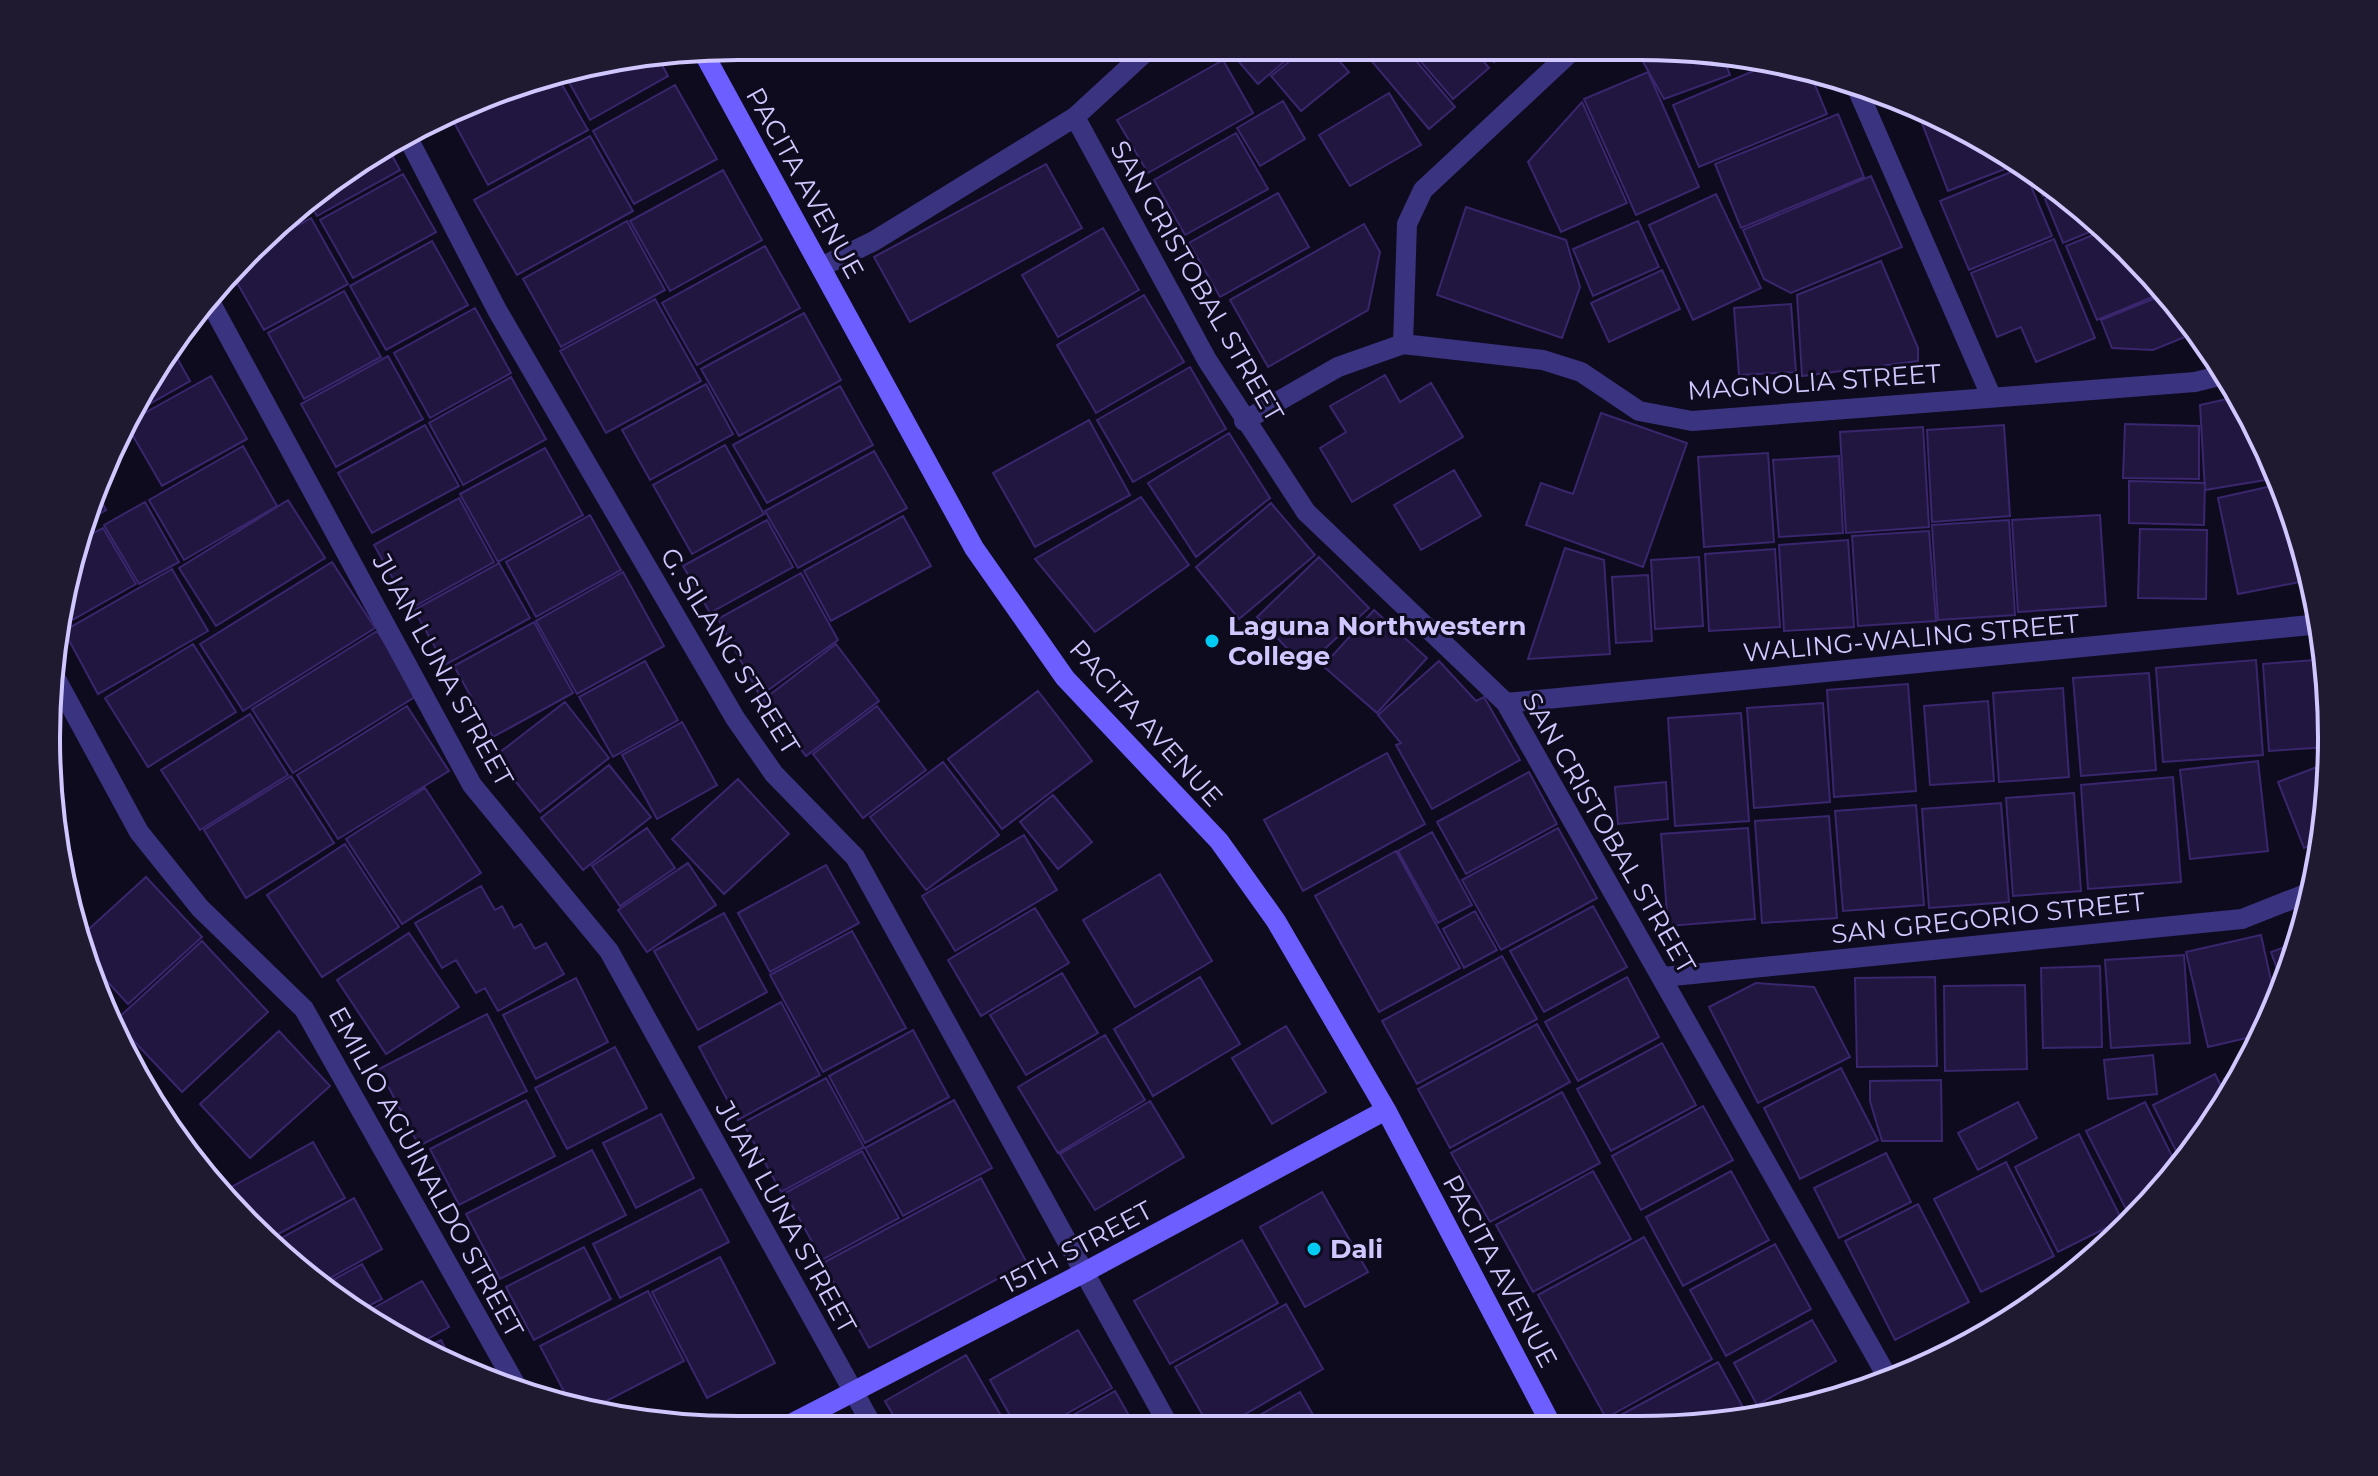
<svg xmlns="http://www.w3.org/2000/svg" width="2378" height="1476" font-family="Montserrat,sans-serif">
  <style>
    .building { fill: #211640; stroke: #39266d; stroke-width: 2 }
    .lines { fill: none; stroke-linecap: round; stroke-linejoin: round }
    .street { stroke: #3a3380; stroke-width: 20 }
    .secondary { stroke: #6c5eff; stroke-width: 20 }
    .poi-dot { fill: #00cbf2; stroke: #0f0b1e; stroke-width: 3 }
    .labels { text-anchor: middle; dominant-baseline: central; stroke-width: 6; stroke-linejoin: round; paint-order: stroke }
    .street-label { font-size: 26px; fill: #d1c7ff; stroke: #0f0b1e }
    .poi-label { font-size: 26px; font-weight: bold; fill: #d1c7ff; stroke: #0f0b1e; text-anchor: start }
    .rim { fill: none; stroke: #d1c7ff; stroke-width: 4 }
  </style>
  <rect width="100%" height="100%" fill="#0f0b1e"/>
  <path class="building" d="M810 46 841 47 817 60Z
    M1228 49H1299L1258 84Z
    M1305 49 1330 50 1349 72 1301 111 1271 76Z
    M1379 50H1407L1455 107 1429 129 1369 58Z
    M1411 50H1474L1489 68 1453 99Z
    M1484 50 1507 51 1494 62Z
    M1637 51 1721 52 1730 75 1664 99Z
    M1725 52H1730L1752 58 1730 66Z
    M659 59 668 76 590 120 565 75Z
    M1223 60 1253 113 1148 173 1117 120Z
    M1772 63 1810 73 1827 114 1699 167 1673 105Z
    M1648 72 1699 187 1636 215 1584 99Z
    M557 76 588 130 488 185 451 117 516 83Z
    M675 85 717 159 634 204 593 131Z
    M1389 93 1421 145 1350 186 1319 135Z
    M1283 101 1305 139 1260 166 1237 128Z
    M1582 102 1627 203 1561 232 1528 162Z
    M1838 114 1864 177 1741 228 1715 164Z
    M1937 117 2018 164 1948 191 1922 123Z
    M1236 133 1268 189 1185 235 1154 180Z
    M590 136 633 211 517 275 474 200Z
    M389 150 400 170 317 216 307 199 317 189Z
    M1046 164 1082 228 910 322 874 257Z
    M2023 167 2052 236 1969 270 1940 201Z
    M723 170 762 240 670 291 630 221Z
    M2033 173 2061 189 2043 196Z
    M403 174 436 232 353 278 320 220Z
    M1871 176 1902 247 1791 293 1764 279 1743 230Z
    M2063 191 2102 227 2063 243 2045 199Z
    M1278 193 1309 247 1220 297 1189 243Z
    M1716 194 1761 288 1693 320 1649 225Z
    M299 207 304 218 267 238Z
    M1466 207 1566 240 1580 287 1562 338 1437 295Z
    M311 218 348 284 264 330 232 274 258 247Z
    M627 221 665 290 561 347 523 279Z
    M1638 221 1659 267 1593 296 1573 249Z
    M1364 224 1380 252 1368 310 1268 367 1230 300Z
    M1103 228 1139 290 1058 337 1022 275Z
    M2105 230 2167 291 2097 320 2066 246Z
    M2054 239 2095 338 2036 362 2021 327 1997 337 1971 273Z
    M432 241 468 305 386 350 350 286Z
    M765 246 800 308 697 365 662 303Z
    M1881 261 1918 348V361L1802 376 1797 295Z
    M1662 270 1680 309 1609 342 1591 303Z
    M344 291 381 357 304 399 268 333Z
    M2168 293 2197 332 2153 350 2112 348 2101 320Z
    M1144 295 1184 362 1096 413 1057 345Z
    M655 299 701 381 606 433 560 351Z
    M1791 304 1796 372 1739 375 1734 308Z
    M475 308 511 373 430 418 394 353Z
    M804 313 841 380 739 436 701 369Z
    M172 349 190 381 139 410Z
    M388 356 423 419 336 467 301 404Z
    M1190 367 1226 429 1133 482 1097 420Z
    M1385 375 1400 402 1431 383 1463 437 1352 502 1320 448 1346 432 1330 406Z
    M211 376 247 439 162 486 129 429 134 419Z
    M511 377 546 439 463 485 429 423Z
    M706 384 733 434 650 480 622 430Z
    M840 386 873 445 767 503 733 445Z
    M2241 396 2278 478 2205 490 2200 405Z
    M1601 413 1687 443 1643 567 1526 525 1541 483 1573 494Z
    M1089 420 1130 495 1035 547 993 473Z
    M2125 424 2199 426V479L2123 478Z
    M425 425 459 486 372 533 338 473Z
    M2004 425 2010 516 1932 522 1927 430Z
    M1923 427 1929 527 1846 533 1840 432Z
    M1229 433 1270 498 1196 557 1148 483Z
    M725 445 764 514 692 554 653 485Z
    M243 446 277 506 184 560 149 500Z
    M545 448 583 515 498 562 460 494Z
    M874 451 907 508 798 568 765 511Z
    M1768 453 1774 542 1704 547 1698 457Z
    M1839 456 1843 533 1779 537 1773 460Z
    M1454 470 1481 516 1421 550 1394 505Z
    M2129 481 2205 483 2204 525 2129 523Z
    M2281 484 2295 515 2310 580 2238 594 2218 498Z
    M96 492 106 510 81 524 83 516Z
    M1141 497 1189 565 1095 632 1035 559Z
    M459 498 494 562 410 609 374 545Z
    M288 500 325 558 216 626 179 568Z
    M145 502 179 562 139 584 104 525Z
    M1271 503 1315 555 1239 619 1196 567Z
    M590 515 621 570 536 617 506 562Z
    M2100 515 2106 606 2018 612 2012 520Z
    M903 516 931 566 831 621 804 571Z
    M767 520 793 567 710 613 683 566Z
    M2009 520 2015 615 1938 620 1932 525Z
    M103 528 136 584 65 624 78 541Z
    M2140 529 2207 530 2206 599 2138 598Z
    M1929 531 1936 621 1858 626 1852 536Z
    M1848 540 1854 627 1784 631 1779 545Z
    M1565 548 1604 560 1610 654 1528 659Z
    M1775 549 1780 627 1709 631 1705 554Z
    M1319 557 1369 608 1305 667 1257 617Z
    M1699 557 1703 626 1655 629 1651 560Z
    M332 562 375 628 243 711 200 644Z
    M499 563 530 618 445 665 414 610Z
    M172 569 208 631 98 694 64 631Z
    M623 572 664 646 577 694 536 621Z
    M801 573 838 640 760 696 718 619Z
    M1648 575 1652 641 1616 643 1612 577Z
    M1374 610 1427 658 1377 713 1323 666Z
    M534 622 573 693 493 737 454 666Z
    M377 631 418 695 293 773 252 709Z
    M193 644 236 712 148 767 105 698Z
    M836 644 879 701 806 756 763 700Z
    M2326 659 2329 747 2269 751 2263 664Z
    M2256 660 2263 755 2163 762 2156 668Z
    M645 661 678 720 613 757 579 697Z
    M1439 661 1476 701 1484 697 1520 760 1432 809 1396 745 1401 743 1378 715Z
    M2149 673 2156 770 2081 776 2073 678Z
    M1908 684 1916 791 1834 797 1827 690Z
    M2063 688 2069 777 1999 782 1993 693Z
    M1038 691 1092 761 1002 829 948 759Z
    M1988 701 1994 781 1930 785 1924 706Z
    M565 702 609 758 540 812 495 756Z
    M1823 703 1830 802 1754 808 1747 708Z
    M407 706 449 771 338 839 297 775Z
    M877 706 926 770 863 818 813 754Z
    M1741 713 1749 821 1675 826 1668 718Z
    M250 714 288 775 200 830 161 770Z
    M682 722 717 785 657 819 622 755Z
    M1387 753 1425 824 1303 891 1264 820Z
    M2258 761 2268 851 2190 859 2180 770Z
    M943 762 999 835 926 890 870 817Z
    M2330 762 2331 783 2321 841 2304 848 2278 782Z
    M609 765 651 817 583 870 541 818Z
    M1529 772 1557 824 1466 874 1437 822Z
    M291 776 334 843 246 898 204 830Z
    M2173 777 2181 882 2088 889 2081 785Z
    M738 779 789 834 724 894 672 839Z
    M1666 782 1668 819 1618 824 1615 787Z
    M425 788 481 873 402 924 346 839Z
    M2074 793 2081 891 2013 896 2006 798Z
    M1053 795 1092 842 1058 869 1020 822Z
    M2001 803 2009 902 1929 908 1922 809Z
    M1916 805 1924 905 1843 911 1835 811Z
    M1829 816 1837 918 1762 923 1755 821Z
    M647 828 675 868 620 906 592 866Z
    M1558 828 1597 898 1501 950 1462 880Z
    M1748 828 1755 919 1668 926 1661 834Z
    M1432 832 1472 905 1438 923 1398 851Z
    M1024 835 1057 890 955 951 922 896Z
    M345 844 399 927 322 977 267 895Z
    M1396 851 1460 968 1379 1012 1315 896Z
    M688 863 716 905 647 952 618 910Z
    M826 865 859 923 770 972 738 913Z
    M1160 874 1212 961 1135 1007 1083 920Z
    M146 877 202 937 128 1004 82 954 79 938Z
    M481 886 495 910 502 906 514 928 521 924 535 949 546 943 564 974 498 1011 485 988 476 993 456 960 442 968 415 923Z
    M1593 906 1627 967 1544 1012 1510 951Z
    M1035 908 1069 963 981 1016 948 960Z
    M1475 911 1497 950 1464 968 1443 929Z
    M724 913 767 992 698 1030 654 951Z
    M852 931 906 1028 823 1072 770 975Z
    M409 933 459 1007 386 1054 337 980Z
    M2261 935 2276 1003 2264 1034 2208 1047 2186 952Z
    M202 941 268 1012 182 1092 115 1021Z
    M2299 942 2283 985 2271 952Z
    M2184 955 2190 1043 2111 1048 2105 960Z
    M1502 956 1537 1019 1417 1084 1382 1021Z
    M2100 966 2102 1047 2043 1048 2041 968Z
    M1062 973 1098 1033 1026 1075 990 1015Z
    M1200 977 1240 1044 1153 1096 1114 1029Z
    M1627 977 1659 1037 1578 1081 1545 1022Z
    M1935 977 1937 1066 1857 1067 1855 978Z
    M576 978 608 1042 536 1079 503 1015Z
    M1756 983 1814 987 1850 1057 1758 1103 1709 1007Z
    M2025 985 2027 1069 1945 1071 1944 986Z
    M781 1002 820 1075 738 1120 699 1047Z
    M487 1014 527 1091 419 1146 379 1069Z
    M1537 1024 1570 1082 1450 1148 1418 1089Z
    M1286 1026 1326 1092 1272 1124 1232 1058Z
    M913 1030 949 1097 865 1143 829 1076Z
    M279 1031 330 1086 250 1158 200 1104Z
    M1105 1035 1145 1100 1058 1153 1018 1087Z
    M1662 1043 1696 1105 1611 1151 1577 1089Z
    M615 1047 647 1108 567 1149 535 1088Z
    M2153 1055 2157 1094 2108 1099 2104 1060Z
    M1841 1068 1878 1140 1800 1179 1764 1108Z
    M2245 1069 2231 1092 2224 1079Z
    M2215 1074 2227 1098 2183 1165 2153 1105Z
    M826 1078 864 1147 781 1192 743 1123Z
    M1941 1080 1942 1141H1882L1870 1101V1081Z
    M1562 1092 1600 1163 1490 1222 1451 1153Z
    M526 1100 555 1156 459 1205 430 1149Z
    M954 1100 992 1168 903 1216 865 1148Z
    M1150 1101 1184 1157 1095 1210 1060 1154Z
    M2018 1102 2037 1138 1978 1170 1958 1133Z
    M2145 1102 2179 1170 2148 1203 2128 1213 2086 1131Z
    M1703 1106 1733 1160 1641 1210 1612 1156Z
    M661 1114 694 1178 636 1208 603 1143Z
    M2079 1134 2122 1220 2058 1252 2015 1167Z
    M313 1142 345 1198 271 1238 226 1190Z
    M592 1150 626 1215 500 1279 466 1214Z
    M862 1151 899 1218 822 1260 785 1193Z
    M1886 1153 1911 1202 1839 1238 1814 1188Z
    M2006 1162 2054 1256 1981 1292 1934 1199Z
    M1593 1171 1631 1239 1533 1292 1496 1225Z
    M1731 1171 1769 1240 1683 1286 1646 1217Z
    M981 1178 1027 1263 869 1348 823 1263Z
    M701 1189 729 1242 620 1298 593 1244Z
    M1322 1192 1368 1272 1305 1307 1260 1227Z
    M354 1198 382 1249 316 1286 274 1242Z
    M1918 1204 1969 1302 1895 1340 1845 1241Z
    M1644 1237 1712 1359 1606 1418 1538 1295Z
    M1242 1240 1278 1303 1170 1364 1134 1301Z
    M1775 1244 1811 1309 1726 1356 1690 1290Z
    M584 1247 611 1299 534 1340 506 1287Z
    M720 1257 775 1363 707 1398 652 1292Z
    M362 1264 382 1299 359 1311 318 1288Z
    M422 1281 449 1327 417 1345 363 1314Z
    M648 1291 684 1361 591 1409 570 1403 540 1346Z
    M1286 1304 1323 1369 1223 1427 1209 1426 1175 1367Z
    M1812 1320 1836 1361 1757 1405 1734 1363Z
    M1078 1330 1112 1388 1045 1426H1016L990 1380Z
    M441 1340 454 1366 423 1348Z
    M966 1355 1007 1426 899 1425 885 1401Z
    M1718 1362 1749 1418 1686 1428H1609L1606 1423Z
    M1115 1391 1135 1426H1054Z
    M1300 1392 1320 1427H1239Z"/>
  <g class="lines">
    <path class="street" d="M1856 86 1991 396
      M1075 117 1207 360 1306 512 1506 703 1888 1378
      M409 140 497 310 735 718 774 774 855 857 1169 1426
      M821 267 874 241 1075 117 1150 48
      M208 298 472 785 609 951 872 1425
      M1403 344 1407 224 1423 190 1572 51
      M1244 421 1338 367 1403 344 1543 360 1581 372 1639 411 1692 421 2195 382 2227 374
      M56 679 139 832 200 908 304 1009 518 1389
      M1506 703 2321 624
      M1663 977 2242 919 2313 891
      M1953 1351 2017 1315"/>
    <path class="secondary" d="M703 52 974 548 1065 678 1219 841 1276 921 1386 1110 1553 1428
      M789 1425 1085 1272 1386 1110"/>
  </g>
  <g class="poi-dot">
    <circle cx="1212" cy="641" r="8"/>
    <circle cx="1314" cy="1249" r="8"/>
  </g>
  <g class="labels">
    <g class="street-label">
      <text transform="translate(805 183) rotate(61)">PACITA AVENUE</text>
      <text transform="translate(1197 281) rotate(60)">SAN CRISTOBAL STREET</text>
      <text transform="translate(1814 382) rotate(-4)">MAGNOLIA STREET</text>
      <text transform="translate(1911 638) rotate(-5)">WALING-WALING STREET</text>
      <text transform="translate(730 651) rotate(58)">G. SILANG STREET</text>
      <text transform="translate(443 670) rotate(61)">JUAN LUNA STREET</text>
      <text transform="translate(1146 723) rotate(48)">PACITA AVENUE</text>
      <text transform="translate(1609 833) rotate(60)">SAN CRISTOBAL STREET</text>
      <text transform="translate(1988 918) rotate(-6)">SAN GREGORIO STREET</text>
      <text transform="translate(426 1172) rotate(61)">EMILIO AGUINALDO STREET</text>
      <text transform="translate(786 1217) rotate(61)">JUAN LUNA STREET</text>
      <text transform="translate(1077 1247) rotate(-28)">15TH STREET</text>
      <text transform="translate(1500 1271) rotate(62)">PACITA AVENUE</text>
    </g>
    <g class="poi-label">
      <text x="1228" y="626">Laguna Northwestern<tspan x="1228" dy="30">College</tspan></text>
      <text x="1330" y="1249">Dali</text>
    </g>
  </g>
  <path d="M0 0H2378V1476H0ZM738 60H1640A678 678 0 0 1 2318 738V738A678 678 0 0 1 1640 1416H738A678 678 0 0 1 60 738V738A678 678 0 0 1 738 60Z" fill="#1f1a30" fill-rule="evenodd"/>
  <path class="rim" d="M738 60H1640A678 678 0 0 1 2318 738V738A678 678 0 0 1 1640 1416H738A678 678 0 0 1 60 738V738A678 678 0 0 1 738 60Z"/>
</svg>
